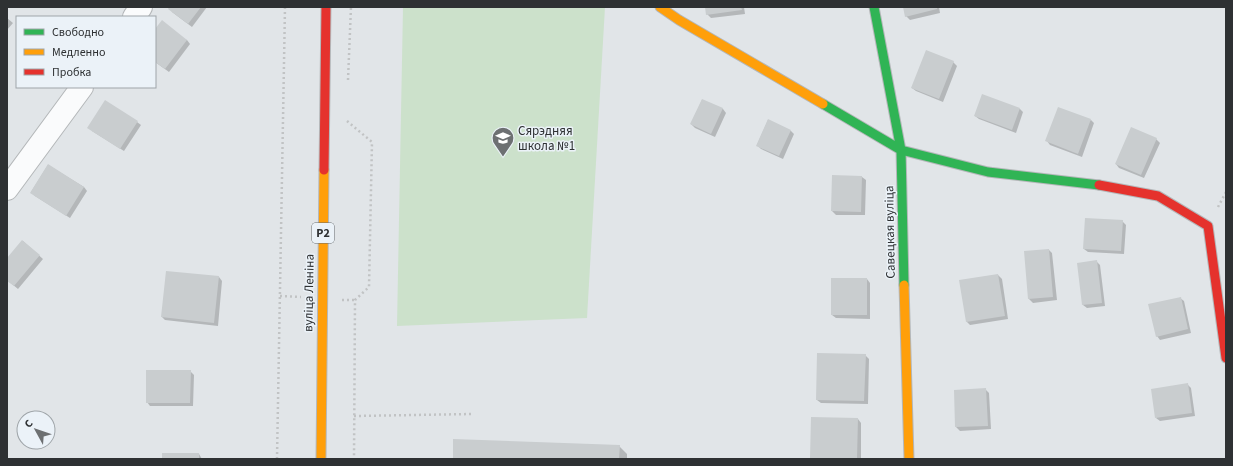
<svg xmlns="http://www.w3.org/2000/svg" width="1233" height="466" font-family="'Source Sans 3',sans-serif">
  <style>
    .green { fill: #cce1cb }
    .shadow { fill: #0003 }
    .building { fill: #c9cdcf }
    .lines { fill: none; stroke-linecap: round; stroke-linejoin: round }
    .street-casing { stroke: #b4b7b9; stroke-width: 24 }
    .fast-casing { stroke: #b4b7b9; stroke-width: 11 }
    .slow-casing { stroke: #b4b7b9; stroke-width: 11 }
    .jam-casing { stroke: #b4b7b9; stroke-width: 11 }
    .path { stroke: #c1c3c4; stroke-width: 2.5; stroke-dasharray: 2 3; stroke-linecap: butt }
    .street { stroke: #fafbfc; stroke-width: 22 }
    .fast { stroke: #30b455; stroke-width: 9 }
    .slow { stroke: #ff9f0a; stroke-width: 9 }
    .jam { stroke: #e5322d; stroke-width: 9 }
    .labels { text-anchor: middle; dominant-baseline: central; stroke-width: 3; stroke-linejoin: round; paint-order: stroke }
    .shield { fill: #ebf2f8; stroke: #676b6e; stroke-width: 1 }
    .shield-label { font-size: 12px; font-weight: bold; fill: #2e3133 }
    .poi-label { font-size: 13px; fill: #2e3133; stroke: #ebf2f8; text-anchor: start }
    .street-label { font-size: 13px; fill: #2e3133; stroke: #ebf2f8 }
  </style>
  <rect width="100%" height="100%" fill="#e1e5e8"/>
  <path class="green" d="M403 7H605L587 318 397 326Z"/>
  <path class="shadow" d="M170 7H207L192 27 172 12Z
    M706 7H744L745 14 711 18 707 14Z
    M904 7H939L940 13 910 20 906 16Z
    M7 18 13 23 7 30Z
    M155 31 187 40 190 44 169 72 155 62Z
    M953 62 957 66 943 102 916 91 912 88Z
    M702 100 723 109 726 113 715 137 695 128 691 124Z
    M1020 109 1023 112 1016 133 979 119 975 116Z
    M768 120 791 131 794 134 783 159 761 149 757 145Z
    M1091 120 1094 123 1082 157 1050 145 1047 141Z
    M137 122 141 125 124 151 92 131Z
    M1156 139 1160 143 1144 178 1119 168 1116 164Z
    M48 165 84 187 87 191 70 218 35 196 31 192Z
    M833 176 862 177 866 180 865 215H836L832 211Z
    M1122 221 1126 225 1124 254 1088 252 1084 249Z
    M23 241 43 259 18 289 7 280V260Z
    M1049 250 1052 253 1057 300 1033 303 1029 299Z
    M1096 261 1100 265 1105 306 1087 308 1083 305Z
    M998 275 1002 279 1008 319 970 325 966 321Z
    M219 277 222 281 218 326 165 320 162 317Z
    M867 279 870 283V319L836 318 832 315Z
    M1180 298 1184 301 1191 333 1160 340 1157 336Z
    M865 355 869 359 868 404 821 403 817 400Z
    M190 371 194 375 193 406H150L147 402Z
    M1187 384 1191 388 1195 416 1160 421 1156 418Z
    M985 389 989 393 991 429 960 431 956 427Z
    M858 419 861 423V459H813L811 457Z
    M619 446 627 454V459H454Z
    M199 454 202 459H163Z"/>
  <path class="building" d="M169 7H201L188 24 168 9Z
    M705 7H741L742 10 706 15Z
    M903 7H937V9L905 17Z
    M162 20 187 40 165 69 155 62V29Z
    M926 50 954 61 939 99 911 88Z
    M982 94 1020 108 1012 130 974 116Z
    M702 99 723 108 711 134 690 124Z
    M105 100 138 121 120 149 87 128Z
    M1058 107 1091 119 1078 154 1045 141Z
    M768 119 791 130 779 156 756 146Z
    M1131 127 1157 138 1141 175 1115 164Z
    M48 164 84 187 66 216 30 193Z
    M832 175 862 176 861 212 831 211Z
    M1085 218 1123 220 1121 251 1083 249Z
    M22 240 40 255 14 286 7 281V258Z
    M1049 249 1053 297 1028 299 1024 251Z
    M1097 260 1102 303 1082 305 1077 263Z
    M166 271 219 276 214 323 161 317Z
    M998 274 1005 316 966 322 959 280Z
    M831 278H867V315H831Z
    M1181 297 1188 329 1156 337 1148 304Z
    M817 353 866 354 864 401 816 400Z
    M146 370H191L190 403H146Z
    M1188 383 1192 413 1155 418 1151 389Z
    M986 388 988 426 955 427 954 390Z
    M811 417 858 418 857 459 810 458Z
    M453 439 620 445 619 459H453Z
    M162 453H199V459H162Z"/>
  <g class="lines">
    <g class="street-casing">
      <path id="street" d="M134 17 141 7
        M7 189 82 87"/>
    </g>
    <g class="fast-casing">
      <path id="fast" d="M874 7 901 150 904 285
        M823 104 901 150 988 172 1099 185"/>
    </g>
    <g class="slow-casing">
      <path id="slow" d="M660 7 679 20 823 104
        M904 285 909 459
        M321 459 324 170"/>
    </g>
    <g class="jam-casing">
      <path id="jam" d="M324 170 326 7
        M1099 185 1158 196 1208 226 1226 358"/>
    </g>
    <path class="path" d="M348 80 351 7
      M347 121 372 142 369 287 355 300 354 459
      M1218 207 1226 192
      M280 296 301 297
      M342 300H355
      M354 416 473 414
      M277 459 285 7"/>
    <use href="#street" class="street"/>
    <use href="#fast" class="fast"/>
    <use href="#slow" class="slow"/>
    <use href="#jam" class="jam"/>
  </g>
  <defs>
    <g id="school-pin" transform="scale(1.15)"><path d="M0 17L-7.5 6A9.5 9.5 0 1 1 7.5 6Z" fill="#6d7072" stroke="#ebf2f8"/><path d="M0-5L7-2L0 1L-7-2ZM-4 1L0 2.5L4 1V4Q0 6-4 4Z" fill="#fff"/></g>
  </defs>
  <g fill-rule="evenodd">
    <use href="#school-pin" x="503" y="138"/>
  </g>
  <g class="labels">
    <rect class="shield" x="312" y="223" width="22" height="20" rx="3"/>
    <g class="shield-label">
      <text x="323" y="233">Р2</text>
    </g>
    <g class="poi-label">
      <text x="518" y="131">Сярэдняя<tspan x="518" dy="15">школа №1</tspan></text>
    </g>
    <g class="street-label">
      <text transform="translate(890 232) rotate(-91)">Савецкая вуліца</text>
      <text transform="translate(309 293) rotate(-89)">вуліца Леніна</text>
    </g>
  </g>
  <rect width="1233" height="466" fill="none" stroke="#2e3133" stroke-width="16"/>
  <rect x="16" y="16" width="140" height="72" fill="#ebf2f8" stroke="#9fa5a9"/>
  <rect x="24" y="29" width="20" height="6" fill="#30b455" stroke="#9fa5a9"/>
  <text x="52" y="36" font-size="12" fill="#2e3133">Свободно</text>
  <rect x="24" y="49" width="20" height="6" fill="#ff9f0a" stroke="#9fa5a9"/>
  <text x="52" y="56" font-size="12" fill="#2e3133">Медленно</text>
  <rect x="24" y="69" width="20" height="6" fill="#e5322d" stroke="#9fa5a9"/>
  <text x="52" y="76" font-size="12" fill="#2e3133">Пробка</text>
  <g transform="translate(36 430) rotate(310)"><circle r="19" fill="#ebf2f8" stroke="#9fa5a9"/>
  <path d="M0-3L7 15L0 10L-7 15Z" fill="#6d7072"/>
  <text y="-6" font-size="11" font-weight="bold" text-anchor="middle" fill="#2e3133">С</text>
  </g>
</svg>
